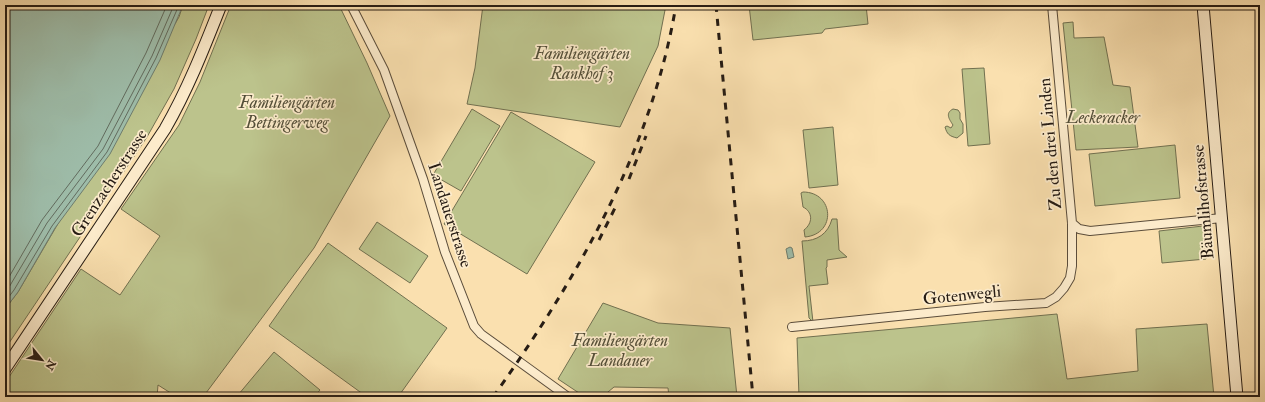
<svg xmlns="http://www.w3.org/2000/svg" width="1265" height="402" font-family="'IM FELL Double Pica',serif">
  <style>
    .green { fill: #bcc38c; stroke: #717050 }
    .water { fill: #9ebdaa; stroke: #6e7d6e }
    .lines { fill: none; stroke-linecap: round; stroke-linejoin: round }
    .shore { stroke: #626c5f; stroke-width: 1 }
    .street-casing { stroke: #5b4d3b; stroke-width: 10 }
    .secondary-casing { stroke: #261c14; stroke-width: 13 }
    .street { stroke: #fcebcb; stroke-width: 8 }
    .secondary { stroke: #fcebcb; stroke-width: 11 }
    .rail { stroke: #261c14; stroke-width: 3; stroke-dasharray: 7 7; stroke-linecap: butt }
    .labels { text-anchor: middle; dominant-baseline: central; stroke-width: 3.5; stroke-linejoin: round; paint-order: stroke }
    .park-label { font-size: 17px; font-style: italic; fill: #534e38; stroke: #fcebcb }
    .street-label { font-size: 17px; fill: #261c14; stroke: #fcebcb }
  </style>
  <rect width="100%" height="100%" fill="#fae0af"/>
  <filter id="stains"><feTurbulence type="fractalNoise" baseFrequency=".005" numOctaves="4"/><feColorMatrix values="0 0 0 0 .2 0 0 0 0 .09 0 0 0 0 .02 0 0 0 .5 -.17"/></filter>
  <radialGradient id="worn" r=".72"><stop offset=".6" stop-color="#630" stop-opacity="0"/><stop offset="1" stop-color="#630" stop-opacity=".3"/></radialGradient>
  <path class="green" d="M183 5H209L196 39 174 89 147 137 5 349V309L18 292 179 17Z
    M231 5H339L367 63 390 116 314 248 203 397H177L158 385 157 397H5V383L81 269 120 295 160 236 121 209 179 125 200 82Z
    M483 5H666L658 46 620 127 467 104 475 68Z
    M749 5H866L868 24 825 29 822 33 753 40Z
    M869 5H903V6L870 9Z
    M1073 22 1074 38 1104 37 1113 85 1130 87 1138 147 1076 150 1063 23Z
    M984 68 990 144 968 146 962 69Z
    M472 109 500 126 461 191 433 175Z
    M953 109 958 110 960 113V119L963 124V133L957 138C949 136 947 134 945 127L947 126 951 128 953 125C949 119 945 113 953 109Z
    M511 112 595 162 527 274 444 224Z
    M833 127 838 185 809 188 803 130Z
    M1175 145 1180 198 1095 206 1089 154Z
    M803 192C834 192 837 234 805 237L804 230C813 223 813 212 803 207L801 193Z
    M832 219H837L839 250 847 257 827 260V267L826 268 828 284 809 286 813 322 809 318 802 241C817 241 828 234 832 219Z
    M377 222 428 256 410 283 359 249Z
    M1203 226 1206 259 1162 263 1159 231Z
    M328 243 447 328 398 397H367L269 326Z
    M603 303 658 323 730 328 737 397H669L668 388 614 387 602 397H585L558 379Z
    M1057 314 1067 379 1138 371 1136 329 1207 324 1214 397H799L797 338Z
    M274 352 320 390 314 397H240L238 395Z"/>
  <path class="water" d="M5 5H183L160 60 110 154 55 228 18 292 5 309Z
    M790 247 792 248 794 257 788 259 786 249Z"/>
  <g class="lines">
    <path class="shore" d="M5 284 42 220 98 146 146 53 167 5
      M5 294 47 223 103 149 152 56 174 5
      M5 302 14 290 52 226 107 152 156 58 179 5"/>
    <g class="street-casing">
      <path id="street" d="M351 5 384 70 423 179 445 252 474 326 481 334 568 397
        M1072 223 1079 229 1090 231 1222 218
        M792 327 985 307 1046 303 1056 297 1064 288 1070 278 1072 266V223L1052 5"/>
    </g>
    <g class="secondary-casing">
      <path id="secondary" d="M1203 5 1237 397
        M5 369 165 129C188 89 204 48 221 5"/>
    </g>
    <use href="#street" class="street"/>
    <use href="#secondary" class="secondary"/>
    <path class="rail" d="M716 5 753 397
      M629 179 646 136
      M599 240 615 208
      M493 397C577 279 652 149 676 5"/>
  </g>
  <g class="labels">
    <g class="park-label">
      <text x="582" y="53">Familiengärten<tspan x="582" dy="20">Rankhof 3</tspan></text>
      <text x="287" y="102">Familiengärten<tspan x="287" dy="20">Bettingerweg</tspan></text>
      <text x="1103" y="117">Leckeracker</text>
      <text x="620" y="340">Familiengärten<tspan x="620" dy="20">Landauer</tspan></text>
    </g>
    <g class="street-label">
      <text transform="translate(1050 144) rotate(-95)">Zu den drei Linden</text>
      <text transform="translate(109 183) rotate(-57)">Grenzacherstrasse</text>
      <text transform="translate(1203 202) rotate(-95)">Bäumlihofstrasse</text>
      <text transform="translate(450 215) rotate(72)">Landauerstrasse</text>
      <text transform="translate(962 295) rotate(-6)">Gotenwegli</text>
    </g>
  </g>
  <rect width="1265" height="402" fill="none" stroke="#fae0af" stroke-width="20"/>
  <rect x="6" y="6" width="1253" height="390" fill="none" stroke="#261c14" stroke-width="2"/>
  <rect x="10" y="10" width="1245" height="382" fill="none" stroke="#261c14"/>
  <g transform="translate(42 360) rotate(120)" stroke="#fcebcb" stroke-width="3" paint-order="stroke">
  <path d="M0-3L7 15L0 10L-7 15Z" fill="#261c14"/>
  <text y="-6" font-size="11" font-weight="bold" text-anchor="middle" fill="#261c14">N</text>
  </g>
  <rect width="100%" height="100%" filter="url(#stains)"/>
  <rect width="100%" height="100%" fill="url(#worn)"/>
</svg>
